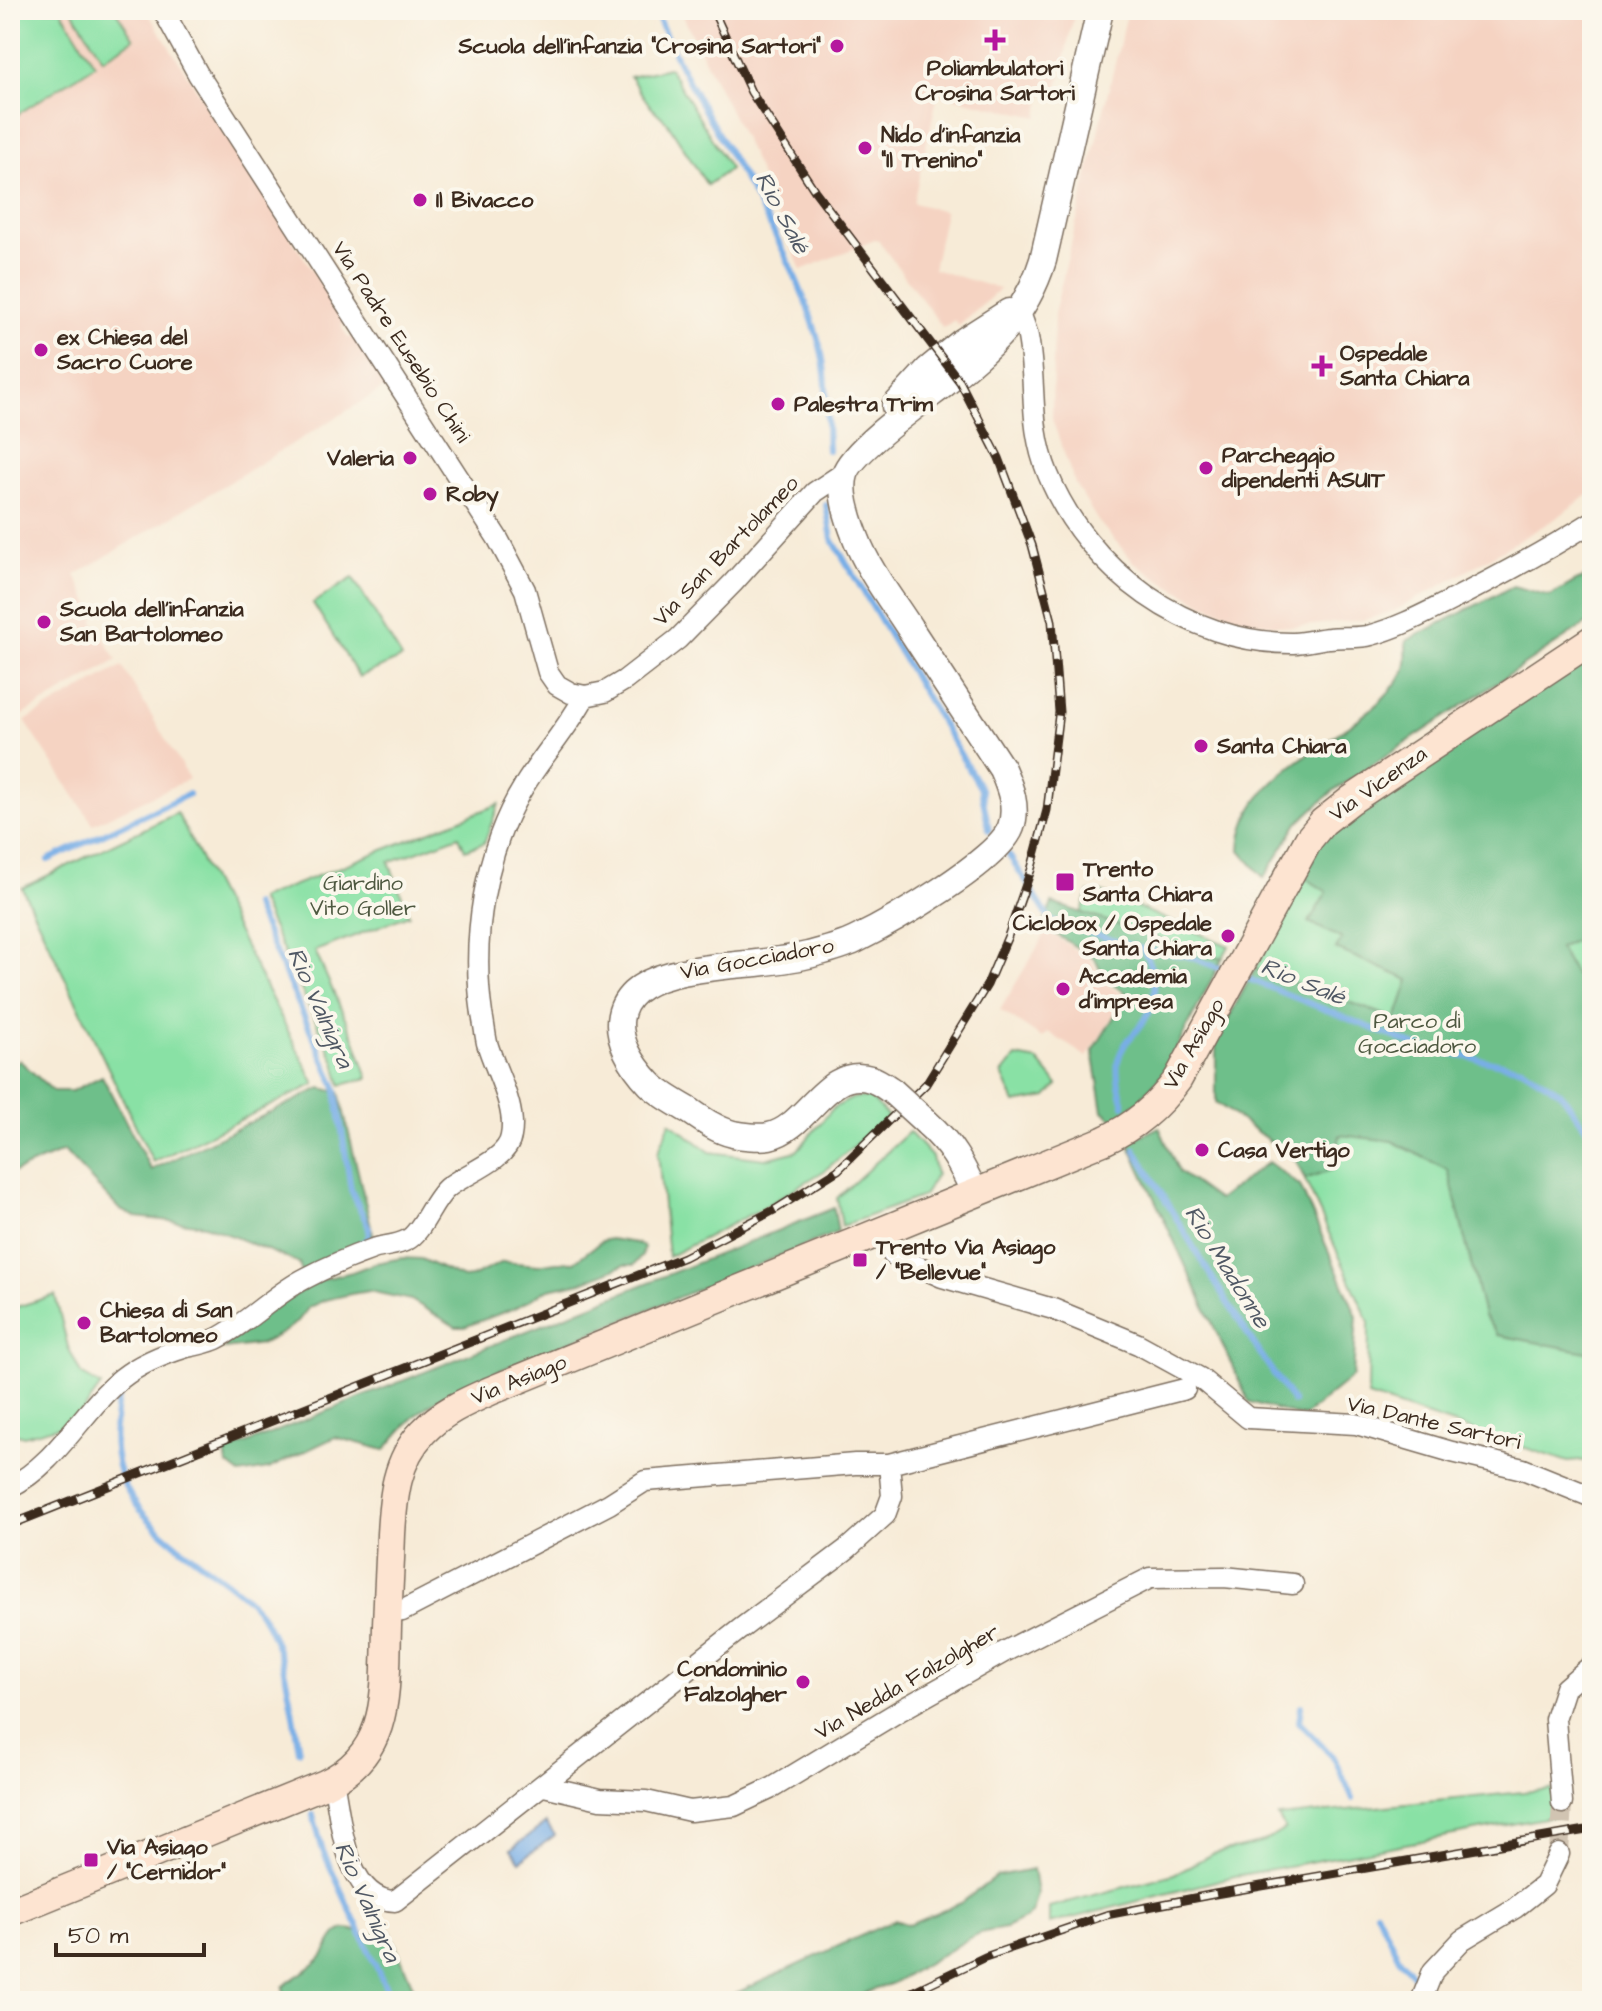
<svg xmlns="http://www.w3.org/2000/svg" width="1602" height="2011" font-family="'Architects Daughter',sans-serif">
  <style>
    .built { fill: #f5d3c2 }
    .green { fill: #89e1a5; stroke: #628662; stroke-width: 2 }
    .forest { fill: #6ebf8a; stroke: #547454; stroke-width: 2 }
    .water { fill: #78aee6; stroke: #5a6c82; stroke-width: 2 }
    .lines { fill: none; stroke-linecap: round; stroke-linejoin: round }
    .stream { stroke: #78aee6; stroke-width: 6 }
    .minor-tunnel { stroke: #d1c4b2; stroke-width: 20; stroke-dasharray: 20 10; stroke-linecap: butt }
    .minor-casing { stroke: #7d6e5f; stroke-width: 23 }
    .tertiary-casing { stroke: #7d6e5f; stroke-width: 29 }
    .secondary-casing { stroke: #7d6e5f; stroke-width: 31 }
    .minor { stroke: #fff; stroke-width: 20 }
    .tertiary { stroke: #fff; stroke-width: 26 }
    .secondary { stroke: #fde4d1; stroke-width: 28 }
    .rail-casing { stroke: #3b2a1e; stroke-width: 9 }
    .rail { stroke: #fbf7ec; stroke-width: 6; stroke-dasharray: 18; stroke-linecap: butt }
    .tertiary-bridge-casing { stroke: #7d6e5f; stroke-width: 29; stroke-linecap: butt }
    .tertiary-bridge { stroke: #fff; stroke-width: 26 }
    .poi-dot { fill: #b5179e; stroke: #fbf7ec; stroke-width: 3 }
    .labels { text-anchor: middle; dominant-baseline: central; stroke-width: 8; stroke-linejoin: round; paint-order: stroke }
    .poi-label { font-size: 22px; font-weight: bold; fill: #3b2a1e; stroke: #fbf7ec; text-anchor: start }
    .street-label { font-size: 22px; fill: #3b2a1e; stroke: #fbf7ec }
    .park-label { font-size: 22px; fill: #4e5840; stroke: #fbf7ec }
    .water-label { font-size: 24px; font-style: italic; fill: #505864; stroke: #fbf7ec }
  </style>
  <rect width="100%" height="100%" fill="#fbf7ec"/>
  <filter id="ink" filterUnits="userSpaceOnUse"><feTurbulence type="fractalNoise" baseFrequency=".0125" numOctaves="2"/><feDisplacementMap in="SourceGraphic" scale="16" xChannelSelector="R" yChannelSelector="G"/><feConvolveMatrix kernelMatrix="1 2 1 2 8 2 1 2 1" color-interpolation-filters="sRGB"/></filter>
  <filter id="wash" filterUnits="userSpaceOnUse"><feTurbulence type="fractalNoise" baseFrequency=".006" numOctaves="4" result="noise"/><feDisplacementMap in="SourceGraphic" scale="32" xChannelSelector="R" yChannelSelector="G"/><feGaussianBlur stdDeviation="1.8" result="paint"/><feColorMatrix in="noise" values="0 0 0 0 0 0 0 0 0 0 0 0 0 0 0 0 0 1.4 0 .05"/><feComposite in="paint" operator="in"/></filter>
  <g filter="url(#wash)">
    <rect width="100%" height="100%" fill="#f7ebd7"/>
    <path class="built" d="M10 10H146L343 319 342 328 348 338 356 336 388 386 75 575 95 614 94 622 117 660 21 716 10 700Z
      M680 10H1075L1056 96 1043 93 1038 117 938 94 913 203 945 211 933 269 1000 289 959 326 954 320 943 328 877 239 801 270 749 149Z
      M1128 10H1592V492L1558 517 1455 578 1394 611 1364 620 1291 627 1247 621 1205 605 1167 584 1134 562 1098 521 1075 484 1052 419 1054 314Z
      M122 666 189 779 93 824 25 721Z
      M1047 931 1091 960 1101 981 1125 996 1087 1057 1048 1032 1042 1038 1000 1010Z"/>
    <path class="green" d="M28 10H61L95 65 10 119V21Z
      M72 10H115L134 39 103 59Z
      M669 68 730 169 707 185 667 122 651 107 630 77Z
      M353 578 402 658 359 677 313 603Z
      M1592 655V1460L1568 1462 1368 1396 1369 1322 1296 1160 1216 1102V1041L1304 877Z
      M499 804 484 843 465 850 459 836 389 862 409 915 315 951 355 1040 368 1078 341 1085 335 1062 259 899Z
      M177 813 315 1084 153 1162 22 888Z
      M1089 892 1100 897 1102 892 1229 946 1222 959 1081 913Z
      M1016 1057 1038 1061 1058 1085 1047 1097 1015 1103 1002 1074Z
      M870 1097 888 1117 824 1171 759 1210 668 1257 658 1153 670 1122 710 1152 765 1159 797 1151 833 1108 853 1098Z
      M909 1132 932 1157 936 1175 923 1196 842 1226 837 1198Z
      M55 1295 68 1347 81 1374 101 1386 75 1422 24 1436 10 1432V1309Z
      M1552 1789 1555 1816 1235 1876 1049 1924V1907L1174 1874 1212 1854 1264 1842 1285 1829 1278 1817Z"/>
    <path class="forest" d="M1592 575V620L1333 791 1298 823 1264 878 1240 850C1243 761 1367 740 1404 671 1408 663 1406 650 1406 641L1513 586 1550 596 1576 581Z
      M1592 655V932L1559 948 1574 973 1592 995V1353L1498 1335 1484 1316 1448 1170 1392 1141 1340 1135 1334 1169 1305 1179 1296 1160 1216 1102V1041L1255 969 1396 1019 1409 980 1336 949 1342 939 1309 922 1327 892 1295 871 1309 852 1356 811Z
      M1052 903 1222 959 1164 1073 1139 1101 1114 1120 1103 1111 1093 1051 1128 994 1105 980 1095 959 1043 926Z
      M19 1060 53 1091H72L102 1076 151 1170 321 1088 339 1092 375 1243 303 1276 299 1263 205 1225 136 1217 120 1210 64 1151 10 1174V1069Z
      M1159 1127 1179 1172 1218 1200 1268 1162 1300 1186 1357 1316 1353 1376 1303 1417 1249 1402 1128 1142Z
      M834 1208 838 1232 476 1380C430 1402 417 1409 385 1450L335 1437 268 1469 240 1474 227 1464 225 1452Z
      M610 1239 636 1243 644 1247 642 1256 634 1265H624L582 1282 549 1289 515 1308 464 1327H456L411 1300 369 1291 351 1294 325 1300 309 1307 298 1321 284 1332 261 1344 224 1349 227 1342 267 1312 319 1280 352 1272 376 1263 402 1258 421 1259 463 1278 471 1277 503 1262 538 1265 556 1262H574L602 1241Z
      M1033 1869 1037 1894 1032 1912 1026 1918 1006 1928 979 1933 893 1983 842 2001H719L895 1920 909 1925 961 1903 997 1876Z
      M388 1927 419 2001H285L283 1987C295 1975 311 1970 322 1957 329 1948 333 1931 346 1929 354 1928 362 1936 370 1935 376 1934 383 1929 388 1927Z"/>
    <path class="water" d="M546 1823 555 1835 520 1861 511 1849Z"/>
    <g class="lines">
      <path class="stream" d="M655 10C701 126 787 224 820 346 829 379 826 416 828 450
        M826 505 832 539 981 789 989 830
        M1009 855 1051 921 1142 949 1187 956 1227 971
        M48 860 189 794
        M254 905 335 1085 351 1190 369 1228 368 1239 356 1246
        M1241 976 1419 1047 1522 1068 1560 1092 1592 1136
        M1124 1105C1120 1091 1116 1076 1118 1061 1121 1047 1129 1039 1138 1029 1159 1005 1159 976 1142 949
        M1135 1149C1186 1235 1236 1320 1293 1402
        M119 1394C100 1485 140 1519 208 1568 225 1581 246 1594 259 1612 286 1650 291 1705 299 1751
        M1301 1706 1299 1722 1334 1758 1353 1799
        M313 1815 323 1851 392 2001
        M1376 1911 1399 1958 1414 1977"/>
    </g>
  </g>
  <g filter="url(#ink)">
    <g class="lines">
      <path class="minor-tunnel" d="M1559 1854 1562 1803"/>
      <g class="minor-casing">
        <path id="minor" d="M163 10 198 74 498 539 525 590 548 672 557 685 571 693 585 696 605 692 625 680 678 639 733 583 815 492 845 472
          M1019 308C1021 318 1026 327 1028 337 1037 385 1028 425 1048 474 1087 570 1188 644 1293 643 1305 643 1317 639 1329 638 1343 636 1358 639 1371 635 1397 628 1420 616 1444 604 1494 579 1544 552 1592 522
          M880 1232 893 1255 942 1277 1053 1309 1138 1344 1200 1378 1248 1418 1356 1424 1452 1452 1523 1469 1592 1497
          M10 1487C58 1463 82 1410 122 1378 141 1363 164 1354 187 1347 197 1345 207 1343 216 1339 248 1323 274 1294 306 1278 327 1267 350 1257 373 1249 385 1245 396 1246 407 1240 422 1233 432 1201 447 1188 464 1174 508 1160 511 1136 517 1106 495 1071 487 1043 485 1034 484 1023 482 1014 471 940 484 850 524 786 543 755 568 728 585 696
          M387 1613 402 1611 609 1504 645 1481 855 1464H889L1185 1389
          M333 1780C341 1819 345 1900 395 1901L739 1630 847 1549 885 1515 892 1496 889 1464
          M544 1786 600 1799 646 1801 690 1811 734 1806 772 1788 901 1710 1006 1651 1150 1578 1224 1577 1293 1584
          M1562 1803 1555 1719 1565 1688 1592 1665
          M1421 2001 1433 1971 1462 1940 1515 1908 1544 1885 1559 1854"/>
      </g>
      <g class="tertiary-casing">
        <path id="tertiary" d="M895 406 928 370 962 342 1009 312
          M892 1091C886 1087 878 1081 871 1079 826 1065 808 1128 769 1136 760 1138 742 1136 733 1134 717 1130 703 1120 690 1111 677 1103 661 1095 650 1084 609 1041 605 992 670 975 716 963 763 966 808 955 823 951 841 947 855 940 888 924 999 861 1011 827 1018 807 1010 787 1002 769 971 721 940 674 909 627 891 599 868 570 856 538 849 520 839 493 845 474 853 449 921 402 943 385 990 347 1025 319 1043 260L1100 10
          M927 1123C952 1145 961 1164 975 1193"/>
      </g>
      <g class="secondary-casing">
        <path id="secondary" d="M10 1912 325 1784C392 1753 385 1689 387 1626 388 1595 390 1565 391 1534 393 1498 396 1460 423 1432 442 1412 465 1402 490 1391L1103 1141C1134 1127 1158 1107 1178 1079L1309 839 1323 822 1351 800 1592 640"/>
      </g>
      <use href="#minor" class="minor"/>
      <use href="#tertiary" class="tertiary"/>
      <use href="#secondary" class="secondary"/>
      <g class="rail-casing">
        <path id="rail" d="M10 1525 684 1257 776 1209 838 1170 926 1084 987 985 1008 936 1031 870 1047 810 1059 712 1052 621 1032 545 999 458 960 382 815 191 751 92 713 10
          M893 2001 985 1957 1106 1915 1215 1894 1592 1829"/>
      </g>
      <use href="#rail" class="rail"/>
      <g class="tertiary-bridge-casing">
        <path id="tertiary-bridge" d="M892 1091 927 1123"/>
      </g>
      <use href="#tertiary-bridge" class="tertiary-bridge"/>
    </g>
  </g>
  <g class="poi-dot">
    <path d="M991 28h8v8h8v8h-8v8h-8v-8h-8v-8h8z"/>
    <circle cx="837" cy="46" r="8"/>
    <circle cx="865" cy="148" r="8"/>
    <circle cx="420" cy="200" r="8"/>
    <circle cx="41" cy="350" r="8"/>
    <path d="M1318 354h8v8h8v8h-8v8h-8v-8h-8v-8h8z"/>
    <circle cx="778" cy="404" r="8"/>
    <circle cx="410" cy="458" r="8"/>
    <circle cx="1206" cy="468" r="8"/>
    <circle cx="430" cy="494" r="8"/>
    <circle cx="44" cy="622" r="8"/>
    <circle cx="1201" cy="746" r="8"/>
    <rect x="1055" y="872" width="20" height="20" rx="4"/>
    <circle cx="1228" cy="936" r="8"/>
    <circle cx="1063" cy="989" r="8"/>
    <circle cx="1202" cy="1150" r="8"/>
    <rect x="852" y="1252" width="16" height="16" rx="4"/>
    <circle cx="84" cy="1323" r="8"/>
    <circle cx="803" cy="1682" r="8"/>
    <rect x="83" y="1852" width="16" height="16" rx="4"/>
  </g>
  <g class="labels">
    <g class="poi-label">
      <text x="821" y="46" text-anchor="end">Scuola dell'infanzia "Crosina Sartori"</text>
      <text x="995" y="68" text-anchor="middle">Poliambulatori<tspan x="995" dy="25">Crosina Sartori</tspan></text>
      <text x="881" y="135">Nido d'infanzia<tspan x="881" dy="25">"Il Trenino"</tspan></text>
      <text x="436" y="200">Il Bivacco</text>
      <text x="57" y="337">ex Chiesa del<tspan x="57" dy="25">Sacro Cuore</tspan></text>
      <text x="1340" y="353">Ospedale<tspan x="1340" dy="25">Santa Chiara</tspan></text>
      <text x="794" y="404">Palestra Trim</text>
      <text x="1222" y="455">Parcheggio<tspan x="1222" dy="25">dipendenti ASUIT</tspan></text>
      <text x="394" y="458" text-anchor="end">Valeria</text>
      <text x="446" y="494">Roby</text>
      <text x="60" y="609">Scuola dell'infanzia<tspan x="60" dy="25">San Bartolomeo</tspan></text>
      <text x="1217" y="746">Santa Chiara</text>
      <text x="1083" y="869">Trento<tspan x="1083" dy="25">Santa Chiara</tspan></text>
      <text x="1212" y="923" text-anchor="end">Ciclobox / Ospedale<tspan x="1212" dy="25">Santa Chiara</tspan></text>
      <text x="1079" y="976">Accademia<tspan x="1079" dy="25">d'impresa</tspan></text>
      <text x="1218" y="1150">Casa Vertigo</text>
      <text x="876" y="1247">Trento Via Asiago<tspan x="876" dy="25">/ "Bellevue"</tspan></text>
      <text x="100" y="1310">Chiesa di San<tspan x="100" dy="25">Bartolomeo</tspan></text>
      <text x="787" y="1669" text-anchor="end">Condominio<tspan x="787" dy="25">Falzolgher</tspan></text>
      <text x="107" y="1847">Via Asiago<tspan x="107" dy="25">/ "Cernidor"</tspan></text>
    </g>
    <g class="street-label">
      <text transform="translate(401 342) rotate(57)">Via Padre Eusebio Chini</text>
      <text transform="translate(726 551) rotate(-46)">Via San Bartolameo</text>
      <text transform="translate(1378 784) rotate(-35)">Via Vicenza</text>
      <text transform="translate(757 959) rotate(-10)">Via Gocciadoro</text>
      <text transform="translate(1194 1044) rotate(-60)">Via Asiago</text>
      <text transform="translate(519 1380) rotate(-22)">Via Asiago</text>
      <text transform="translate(1434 1423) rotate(13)">Via Dante Sartori</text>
      <text transform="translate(907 1682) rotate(-30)">Via Nedda Falzolgher</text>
    </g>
    <g class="park-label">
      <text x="363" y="883">Giardino<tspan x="363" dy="25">Vito Goller</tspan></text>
      <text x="1417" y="1021">Parco di<tspan x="1417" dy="25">Gocciadoro</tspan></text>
    </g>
    <g class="water-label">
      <text transform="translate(782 213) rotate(62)">Rio Salé</text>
      <text transform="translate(1303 982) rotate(22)">Rio Salé</text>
      <text transform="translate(320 1008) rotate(66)">Rio Valnigra</text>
      <text transform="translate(1227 1267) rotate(58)">Rio Madonne</text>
      <text transform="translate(367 1902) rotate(66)">Rio Valnigra</text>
    </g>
  </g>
  <rect width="1602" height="2011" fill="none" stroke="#fbf7ec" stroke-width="40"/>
  <path d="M56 1943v12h148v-12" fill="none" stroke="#3b2a1e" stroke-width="4"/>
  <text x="68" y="1943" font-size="24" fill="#3b2a1e" stroke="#fbf7ec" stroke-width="6" paint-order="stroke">50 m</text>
</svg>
